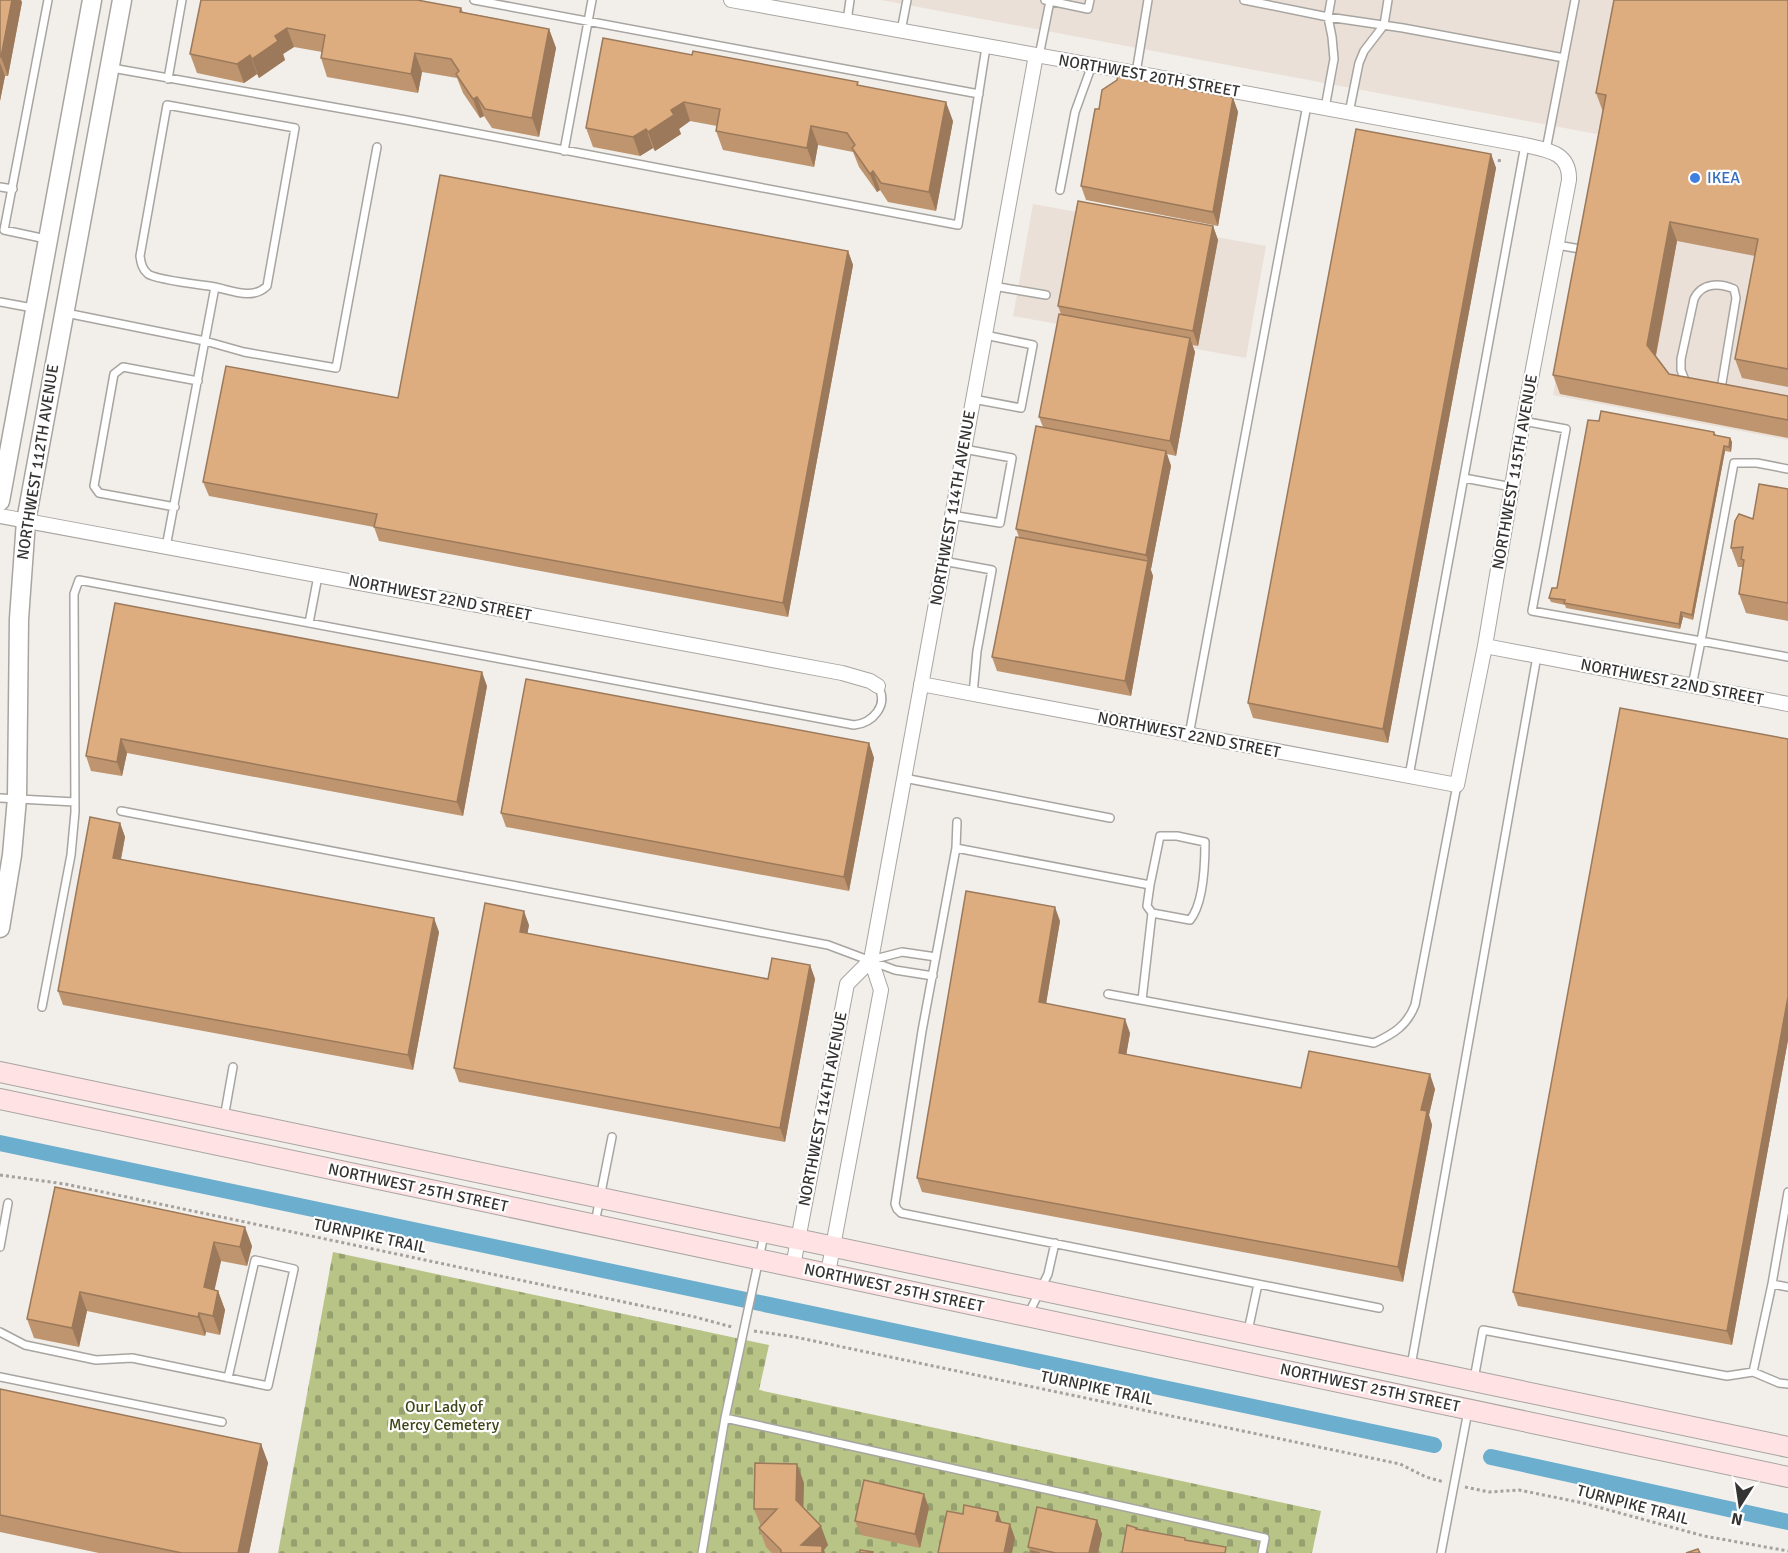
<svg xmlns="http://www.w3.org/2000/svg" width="1788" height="1553" font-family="Signika,sans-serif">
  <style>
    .built { fill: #eae0d7 }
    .cemetery { fill: url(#cemetery-stones) }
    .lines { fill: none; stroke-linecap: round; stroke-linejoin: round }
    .canal { stroke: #6baece; stroke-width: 16 }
    .service-casing { stroke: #a8a5a1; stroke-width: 10 }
    .minor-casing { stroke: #a8a5a1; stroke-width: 16 }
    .tertiary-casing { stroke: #a8a5a1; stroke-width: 21 }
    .secondary-casing { stroke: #a8a5a1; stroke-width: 22 }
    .path { stroke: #a4a19e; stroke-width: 3; stroke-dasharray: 3 3; stroke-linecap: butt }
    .service { stroke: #fff; stroke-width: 7 }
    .minor { stroke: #fff; stroke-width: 14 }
    .tertiary { stroke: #fff; stroke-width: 18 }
    .secondary { stroke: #fee2e4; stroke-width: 20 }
    .wall { fill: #be956e }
    .shaded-wall { fill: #9b795a }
    .building { fill: #ddad80; stroke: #9b795a; stroke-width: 1.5 }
    .shop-dot { fill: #3f7fe0; stroke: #fff; stroke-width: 2 }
    .labels { text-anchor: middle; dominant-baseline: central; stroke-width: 4.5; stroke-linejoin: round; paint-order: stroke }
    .street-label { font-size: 16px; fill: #363433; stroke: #fff }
    .shop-label { font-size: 16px; fill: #366cbe; stroke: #fff; text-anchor: start }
    .park-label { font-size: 16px; fill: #3f4517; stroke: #fff }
  </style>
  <defs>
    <pattern id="cemetery-stones" width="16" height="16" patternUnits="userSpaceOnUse" patternTransform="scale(1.5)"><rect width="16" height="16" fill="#b8c386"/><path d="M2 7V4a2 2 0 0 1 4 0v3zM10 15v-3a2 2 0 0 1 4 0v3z" fill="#969f6e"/></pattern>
  </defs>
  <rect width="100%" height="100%" fill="#f2eeea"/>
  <path class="built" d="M881 0H1788V440L1553 395 1602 135Z
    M1033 204 1266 246 1246 358 1013 316Z"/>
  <path class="cemetery" d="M333 1252 769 1345 759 1390 1321 1511 1312 1553H278Z"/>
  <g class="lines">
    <path class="canal" d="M0 1143 1434 1445
      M1491 1457 1788 1522"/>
    <g class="service-casing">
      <path id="service" d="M474 0 979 94
        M1045 0 1088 9 1090 0
        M1244 0 1328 17 1403 28 1564 58
        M847 21 850 0
        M901 31 907 0
        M1039 56 1050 1
        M112 68 406 120 958 225 986 47
        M1136 73 1148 0
        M168 79 182 0
        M1325 108 1334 59 1332 37 1328 17 1331 0
        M1349 113 1359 63 1364 51 1384 25 1388 0
        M1546 150 1575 0
        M564 151 592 0
        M0 187 13 189
        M1060 190 1075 112 1092 65
        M46 239 4 230 48 0
        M1557 245 1586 250
        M993 286 1046 295
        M0 302 33 308
        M66 313 205 341 244 352 336 368 377 147
        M1686 383 1681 370V359L1694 299C1702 282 1720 283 1734 289L1736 298 1721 389
        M973 399 1021 408 1033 345 985 335
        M1523 421 1566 429 1532 611 1701 641 1692 686
        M1788 469 1757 463H1734L1701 641 1788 657
        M1464 478 1512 487
        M175 507 99 493 94 486 114 374 123 367 198 381
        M951 515 1000 523 1012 458 964 449
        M166 547 215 287C203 285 156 280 148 274 142 269 141 263 140 256L167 105 295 128 267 286C253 300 233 291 215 287
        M943 561 992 570 977 651 973 694
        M309 623 318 576
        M1189 735 1307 105
        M1409 776 1525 145
        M904 778 1110 818
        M0 798 75 802
        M121 811 828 945 895 970 933 976
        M957 822 956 848 922 1031 895 1204 897 1209 901 1213 1379 1308
        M956 848 1150 885 1160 836H1177L1205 842C1205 865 1204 903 1190 920L1152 913 1142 1000
        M1150 885 1147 906 1152 913
        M871 960 902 952 936 957
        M1108 994 1374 1043C1393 1034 1407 1026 1415 1005L1457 785
        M42 1007 71 855 75 812 74 594 79 580 854 725C873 723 889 705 878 686
        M224 1118 233 1067
        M595 1223 612 1137
        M0 1247 8 1203
        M1772 1284 1788 1287
        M1029 1313 1048 1274 1055 1243
        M1248 1331 1258 1284
        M0 1332 25 1345 96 1360 132 1358 268 1386 294 1269 255 1260 228 1378
        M1411 1366 1537 656
        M1753 1372 1779 1383 1788 1384
        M0 1377 222 1422
        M1474 1379 1483 1330 1727 1376 1753 1372 1772 1284 1788 1192
        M725 1418 1265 1538 1262 1553
        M702 1553 725 1418 764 1235
        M1441 1553 1468 1411"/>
    </g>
    <g class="minor-casing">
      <path id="minor" d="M731 0 1136 73 1525 145C1547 150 1570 152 1569 180L1523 421 1485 646 1457 785 921 684
        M0 516 842 673 870 681 878 686
        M1485 646 1788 704
        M793 1266 847 984 871 960
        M828 1273 881 990 871 960 1036 55"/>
    </g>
    <g class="tertiary-casing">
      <path id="tertiary" d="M0 501 92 0
        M0 928 12 855 17 798 19 619 26 521 122 0"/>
    </g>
    <g class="secondary-casing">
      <path id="secondary" d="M0 1072 1788 1447
        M0 1099 1788 1477"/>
    </g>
    <path class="path" d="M1499 162 1500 158
      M0 1175 65 1184 695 1317 732 1327
      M754 1331 795 1337 1400 1464 1426 1477 1444 1482
      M1465 1487 1489 1492 1519 1490 1583 1503 1704 1536 1788 1551"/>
    <use href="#service" class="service"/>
    <use href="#minor" class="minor"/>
    <use href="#tertiary" class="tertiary"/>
    <use href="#secondary" class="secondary"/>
  </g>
  <path class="wall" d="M0 0 22 2 8 76H5L0 101Z
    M201 0 461 8 463 12 549 29 556 48 539 137 492 128 484 116 480 118 463 93 457 78 422 72 418 93 327 77 321 58 322 52 294 47 283 54 285 60 259 78 257 74 244 83 197 73 190 54Z
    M1788 0V387L1742 378 1735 359 1755 256 1677 241 1656 356 1669 374 1788 396V438L1560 394 1553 375 1603 112 1596 93Z
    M692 55 859 85 953 121 936 211 888 202 880 190 877 192 859 167 853 152 818 145 814 167 723 150 716 131 717 126 690 121 679 129 681 134 655 151 653 148 640 156 593 147 586 128Z
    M1233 98 1238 112 1218 226 1086 200 1081 186 1099 109Z
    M1491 154 1496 168 1388 743 1253 718 1248 703Z
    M1213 226 1218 240 1198 346 1192 345 1195 352 1176 456 1167 454 1171 466 1151 569H1150L1153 576 1131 696 997 671 992 657 1019 537 1016 529 1043 427 1039 417 1061 314 1058 306Z
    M848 251 853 265 788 617 379 541 374 527 209 496 203 482 398 398Z
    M1714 432 1716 435 1730 438 1732 442 1731 452 1725 451 1693 620 1683 617 1680 629 1566 608 1565 605 1551 602 1549 598Z
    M1788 489V621L1746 613 1739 594 1743 567H1738L1731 548 1753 519Z
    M115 603 487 686 463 816 127 753 122 776 91 771 86 756Z
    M1788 739V1040L1732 1345 1518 1306 1513 1292Z
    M869 743 874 758 849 891 506 827 501 813Z
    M120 823 125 837 121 860 439 932 413 1070 63 1005 58 991Z
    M1060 921 1046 1003 1130 1033 1126 1055 1301 1088 1435 1089 1429 1115 1432 1125 1403 1282 922 1192 917 1178Z
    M529 925 527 934 768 979 810 965 815 979 785 1142 459 1082 454 1068Z
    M55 1187 252 1246 247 1266 221 1261 214 1290 218 1291 225 1310 220 1335 206 1332 205 1336 87 1311 79 1347 34 1338 27 1319Z
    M0 1389 261 1444 268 1463 249 1553H99L0 1532Z
    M804 1483 803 1508 828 1545 824 1550 825 1553H772L766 1547 759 1528 761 1526 754 1509Z
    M929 1508 920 1548 861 1535 855 1521Z
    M1097 1520 1102 1534 1098 1553H1030L1028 1547Z"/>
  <path class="shaded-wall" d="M12 0H21L22 2 8 76 1 57Z
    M287 28 294 47 283 54 285 60 259 78 252 59 275 36Z
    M549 29 556 48 539 137 532 118Z
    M415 53 422 72 418 93 411 74Z
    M250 55 257 74 244 83 237 64Z
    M0 63 5 76 0 101Z
    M477 97 484 116 480 118 473 99Z
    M1233 98 1238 112 1218 226 1213 212Z
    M684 102 690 121 679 129 681 134 655 151 648 132 671 110Z
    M946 102 953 121 936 211 929 192Z
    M811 126 818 145 814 167 807 148Z
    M646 129 653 148 640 156 633 137Z
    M1491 154 1496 168 1388 743 1383 729Z
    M873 171 880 190 877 192 870 174Z
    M1670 222 1677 241 1654 364 1647 345Z
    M1213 226 1218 240 1198 346 1193 331Z
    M848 251 853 265 788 617 783 603Z
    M1190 338 1195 352 1176 456 1170 441Z
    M1730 438 1732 442 1731 452 1729 447Z
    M1724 446 1725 451 1693 620 1692 615Z
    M1166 451 1171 466 1151 569 1146 555Z
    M1148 561 1153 576 1131 696 1125 681Z
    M1681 612 1683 617 1680 629 1679 624Z
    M482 672 487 686 463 816 457 802Z
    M121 739 127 753 122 776 117 762Z
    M869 743 874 758 849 891 844 877Z
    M120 823 125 837 118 873 113 858Z
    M1055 907 1060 921 1044 1016 1039 1002Z
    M524 911 529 925 525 947 520 932Z
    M434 918 439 932 413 1070 408 1055Z
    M810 965 815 979 785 1142 780 1128Z
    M1788 997V1040L1732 1345 1727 1331Z
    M1125 1019 1130 1033 1124 1068 1119 1053Z
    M1430 1074 1435 1089 1429 1115 1432 1125 1403 1282 1398 1267 1421 1110Z
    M245 1227 252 1246 247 1266 240 1247Z
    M214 1242 221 1261 211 1306 204 1287Z
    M218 1291 225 1310 220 1335 213 1316Z
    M80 1292 87 1311 79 1347 72 1328Z
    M199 1313 206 1332 205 1336 198 1317Z
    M261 1444 268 1463 249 1553H238Z
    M797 1464 804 1483 803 1519 796 1500Z
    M924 1494 929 1508 920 1548 915 1534Z
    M998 1512 1003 1526 996 1521Z
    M1097 1520 1102 1534 1098 1553H1089Z
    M1010 1524 1015 1538 1012 1553H1004Z
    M821 1526 828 1545 824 1550 825 1553H822L801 1545Z"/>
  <path class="building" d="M0 0H12L1 57H0Z
    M201 0H417L461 8 460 12 549 29 532 118 485 109 477 97 473 99 456 74 459 71 451 59 415 53 411 74 321 58 325 35 287 28 275 36 278 41 252 59 250 55 237 64 190 54Z
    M1614 0H1788V369L1735 359 1758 239 1670 222 1647 345 1669 374 1788 396V420L1553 375 1606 95 1596 93Z
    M603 38 692 55 693 51 858 82 857 85 946 102 929 192 881 183 873 171 870 174 852 148 855 145 847 133 811 126 807 148 716 131 720 109 684 102 671 110 674 115 648 132 646 129 633 137 586 128Z
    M1118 76 1233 98 1213 212 1081 186 1095 109H1099L1102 90 1117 80Z
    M1356 129 1491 154 1383 729 1248 703Z
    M440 175 848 251 783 603 374 527 377 514 203 482 226 366 398 398Z
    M1078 201 1213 226 1193 331 1058 306Z
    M1059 314 1190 338 1170 441 1039 417Z
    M1601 411 1714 432V435L1730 438 1729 447 1724 446 1692 615 1681 612 1679 624 1564 603 1565 600 1549 598 1552 588H1557L1588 420 1599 421Z
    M1036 426 1166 451 1146 555 1016 529Z
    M1759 484 1788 489V603L1739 594 1744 560 1741 559 1743 547 1731 548 1735 521 1739 514 1753 519Z
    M1016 537 1148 561 1125 681 992 657Z
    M115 603 482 672 457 802 121 739 117 762 86 756Z
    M526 679 869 743 844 877 501 813Z
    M1620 708 1788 739V997L1727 1331 1513 1292Z
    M90 817 120 823 113 858 434 918 408 1055 58 991Z
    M966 891 1055 907 1039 1002 1125 1019 1119 1053 1301 1088 1309 1051 1430 1074 1421 1110 1427 1111 1398 1267 917 1178Z
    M485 903 524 911 520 932 768 979 772 958 810 965 780 1128 454 1068Z
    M55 1187 245 1227 240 1247 214 1242 204 1287 218 1291 213 1316 199 1313 198 1317 80 1292 72 1328 27 1319Z
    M0 1389 261 1444 238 1553H182L0 1515Z
    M755 1463 797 1464 796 1500 821 1526 801 1545 822 1546V1553H781V1550L759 1528 777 1509H754Z
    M864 1480 924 1494 915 1534 855 1521Z
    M964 1505 998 1512 996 1521 1010 1524 1004 1553H938L947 1511 963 1514Z
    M1037 1507 1097 1520 1089 1553H1056L1028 1547Z
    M1127 1525 1137 1528 1136 1529 1185 1538V1540L1226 1547 1225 1553H1122Z
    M1698 1549 1700 1553H1686Z
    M860 1550 873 1552V1553H860Z
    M1031 1551 1040 1553H1030Z"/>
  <circle class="shop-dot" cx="1695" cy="178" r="6"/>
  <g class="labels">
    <g class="street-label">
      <text transform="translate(1149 76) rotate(10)">NORTHWEST 20TH STREET</text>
      <text transform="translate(38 462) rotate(-81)">NORTHWEST 112TH AVENUE</text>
      <text transform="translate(1515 472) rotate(-80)">NORTHWEST 115TH AVENUE</text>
      <text transform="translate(953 508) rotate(-80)">NORTHWEST 114TH AVENUE</text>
      <text transform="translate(440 598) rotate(11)">NORTHWEST 22ND STREET</text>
      <text transform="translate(1672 682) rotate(11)">NORTHWEST 22ND STREET</text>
      <text transform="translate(1189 735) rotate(11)">NORTHWEST 22ND STREET</text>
      <text transform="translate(823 1109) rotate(-79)">NORTHWEST 114TH AVENUE</text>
      <text transform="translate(418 1188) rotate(12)">NORTHWEST 25TH STREET</text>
      <text transform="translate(370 1236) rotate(12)">TURNPIKE TRAIL</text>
      <text transform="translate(894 1288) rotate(12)">NORTHWEST 25TH STREET</text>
      <text transform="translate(1097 1388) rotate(12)">TURNPIKE TRAIL</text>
      <text transform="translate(1370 1388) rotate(12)">NORTHWEST 25TH STREET</text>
      <text transform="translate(1633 1505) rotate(15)">TURNPIKE TRAIL</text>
    </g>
    <g class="shop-label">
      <text x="1707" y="178">IKEA</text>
    </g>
    <g class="park-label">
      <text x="444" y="1407">Our Lady of<tspan x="444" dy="18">Mercy Cemetery</tspan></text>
    </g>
  </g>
  <g transform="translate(1740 1505) rotate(192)" stroke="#ffffff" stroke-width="4.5" paint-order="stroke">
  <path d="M0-4.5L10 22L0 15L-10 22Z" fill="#363433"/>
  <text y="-9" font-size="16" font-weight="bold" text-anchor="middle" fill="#363433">N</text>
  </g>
</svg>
